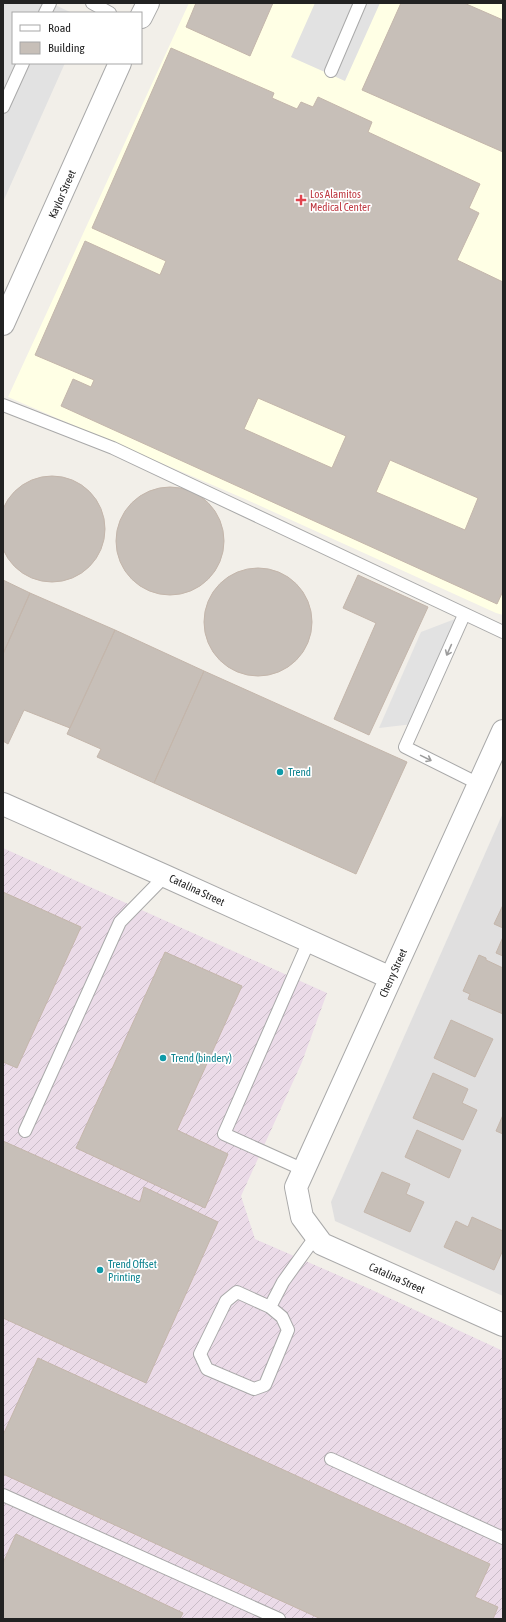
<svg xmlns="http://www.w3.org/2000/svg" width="506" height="1622" font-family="'Asap Condensed',sans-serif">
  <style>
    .residential { fill: #e0dfdf }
    .industrial { fill: url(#industrial-furrows) }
    .education { fill: #ffffe5 }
    .parking { fill: #e2e2e2 }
    .building { fill: #c7bfb8; stroke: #c4b6ab; fill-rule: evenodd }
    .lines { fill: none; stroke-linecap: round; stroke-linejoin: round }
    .lane-casing { stroke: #a9a9a9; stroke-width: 14 }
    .street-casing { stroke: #a9a9a9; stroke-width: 24 }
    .lane { stroke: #fff; stroke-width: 12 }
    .street { stroke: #fff; stroke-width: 22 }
    .oneway { stroke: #9c9c9c }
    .health-dot { fill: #e0444e; stroke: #fff; stroke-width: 1.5 }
    .culture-dot { fill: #0f9aa8; stroke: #fff; stroke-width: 1.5 }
    .labels { text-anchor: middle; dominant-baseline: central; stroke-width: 3.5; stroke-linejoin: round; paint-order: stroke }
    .street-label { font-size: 11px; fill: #222; stroke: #fff }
    .health-label { font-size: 11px; fill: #be3a42; stroke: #fff; text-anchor: start }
    .culture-label { font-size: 11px; fill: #0d838f; stroke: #fff; text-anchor: start }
  </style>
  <defs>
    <pattern id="industrial-furrows" width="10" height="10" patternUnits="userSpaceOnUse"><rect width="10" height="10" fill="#ebdbe8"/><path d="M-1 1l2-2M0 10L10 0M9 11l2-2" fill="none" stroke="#c9bcc7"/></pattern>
  </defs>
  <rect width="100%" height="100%" fill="#f2efe9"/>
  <path class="residential" d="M503 813V1296L335 1221 331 1202Z"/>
  <path class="industrial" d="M3 848 327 993 302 1062 241 1196 255 1239 372 1290 503 1351V1619H3Z"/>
  <path class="education" d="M189 3H503V615L496 613 245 499 8 397Z"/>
  <path class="parking" d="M3 3H51L72 13H13V63H65L3 202Z
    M315 3H380L345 81 291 57Z
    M455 619 413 724 379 728 421 632Z"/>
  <path class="building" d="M196 3H273L250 56 186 27Z
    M401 3H464L503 20V152L362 90Z
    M171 48 274 93 272 98 297 109 301 102 313 107 318 97 372 122 368 132 480 184 469 208 479 213 457 260 503 282V591L497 604 61 406 73 379 91 387 94 380 35 355 85 241 160 275 166 261 92 228ZM258 398 346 436 332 468 244 429ZM390 460 478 498 465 530 376 492Z
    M-1 529a53 53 0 1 1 106 0a53 53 0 1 1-106 0Z
    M116 541a54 54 0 1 1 108 0a54 54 0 1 1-108 0Z
    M204 622a54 54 0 1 1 108 0a54 54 0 1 1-108 0Z
    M358 575 428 607 369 735 334 719 376 623 343 608Z
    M3 580 30 593 3 654Z
    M30 593 115 630 70 728 24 710 8 744 3 741V654Z
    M115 630 204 671 154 783 97 757 101 749 67 734Z
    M204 671 407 762 356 874 154 783Z
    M3 892 81 927 17 1068 3 1062Z
    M503 905V928L494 924Z
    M503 937V956L496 953Z
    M165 952 242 986 177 1130 228 1154 205 1208 76 1148Z
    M479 955 486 958V960L503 968V1014L468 999 470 994 463 991Z
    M451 1020 493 1039 475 1077 434 1058Z
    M433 1073 468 1089 462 1103 477 1110 463 1140 413 1118Z
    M503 1115V1134L496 1131Z
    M417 1130 461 1150 449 1178 405 1157Z
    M3 1141 140 1202 144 1187 218 1222 146 1383 3 1318Z
    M382 1172 410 1184 406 1194 424 1202 410 1232 364 1212Z
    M472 1217 503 1231V1250L494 1270 444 1247 456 1221 468 1227Z
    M38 1358 490 1564 475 1597 498 1607 493 1619H321L3 1474V1435Z
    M16 1534 183 1613 180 1619H3V1563Z"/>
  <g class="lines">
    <g class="lane-casing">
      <path id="lane" d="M92 3 110 13
        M45 13 50 3
        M331 71 360 3
        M3 107 23 63
        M3 405 113 448 503 632
        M464 615 405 747 479 784
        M25 1131 120 922 165 876
        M304 1170 224 1134 309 941
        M270 1307 282 1317 288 1330 265 1385 254 1389 207 1369 200 1354 226 1301 237 1292 270 1307 283 1282 316 1236
        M331 1459 503 1538
        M3 1495 279 1619"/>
    </g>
    <g class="street-casing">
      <path id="street" d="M141 17 148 3
        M3 324 120 63
        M503 731 296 1187 302 1217 322 1244 503 1325
        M3 804 165 876 391 978"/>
    </g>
    <use href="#lane" class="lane"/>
    <use href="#street" class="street"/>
  </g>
  <defs><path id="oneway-shaft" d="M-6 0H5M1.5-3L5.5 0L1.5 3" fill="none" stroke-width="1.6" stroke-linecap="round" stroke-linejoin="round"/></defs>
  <g class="oneway">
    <use href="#oneway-shaft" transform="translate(449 650) rotate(114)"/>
    <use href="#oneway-shaft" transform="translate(426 758) rotate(26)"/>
  </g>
  <path class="health-dot" d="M299 194h4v4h4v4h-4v4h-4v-4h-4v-4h4z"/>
  <g class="culture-dot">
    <circle cx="280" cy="772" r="4"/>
    <circle cx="163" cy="1058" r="4"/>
    <circle cx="100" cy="1270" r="4"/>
  </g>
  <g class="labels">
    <g class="street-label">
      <text transform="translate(62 194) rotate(-66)">Kaylor Street</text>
      <text transform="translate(197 890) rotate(25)">Catalina Street</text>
      <text transform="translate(393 973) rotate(-66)">Cherry Street</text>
      <text transform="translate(397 1278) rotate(24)">Catalina Street</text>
    </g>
    <g class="health-label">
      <text x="310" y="194">Los Alamitos<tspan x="310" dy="13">Medical Center</tspan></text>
    </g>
    <g class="culture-label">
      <text x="288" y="772">Trend</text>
      <text x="171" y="1058">Trend (bindery)</text>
      <text x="108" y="1264">Trend Offset<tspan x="108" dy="13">Printing</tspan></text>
    </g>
  </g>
  <rect width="506" height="1622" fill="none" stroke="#222222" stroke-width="8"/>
  <rect x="12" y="12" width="130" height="52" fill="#ffffff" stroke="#a7a7a7"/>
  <rect x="20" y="25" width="20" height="6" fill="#ffffff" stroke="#a7a7a7"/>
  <text x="48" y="32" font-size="12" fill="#222222">Road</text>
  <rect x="20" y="42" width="20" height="12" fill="#c7bfb8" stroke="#a7a7a7"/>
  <text x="48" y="52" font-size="12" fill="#222222">Building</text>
</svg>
